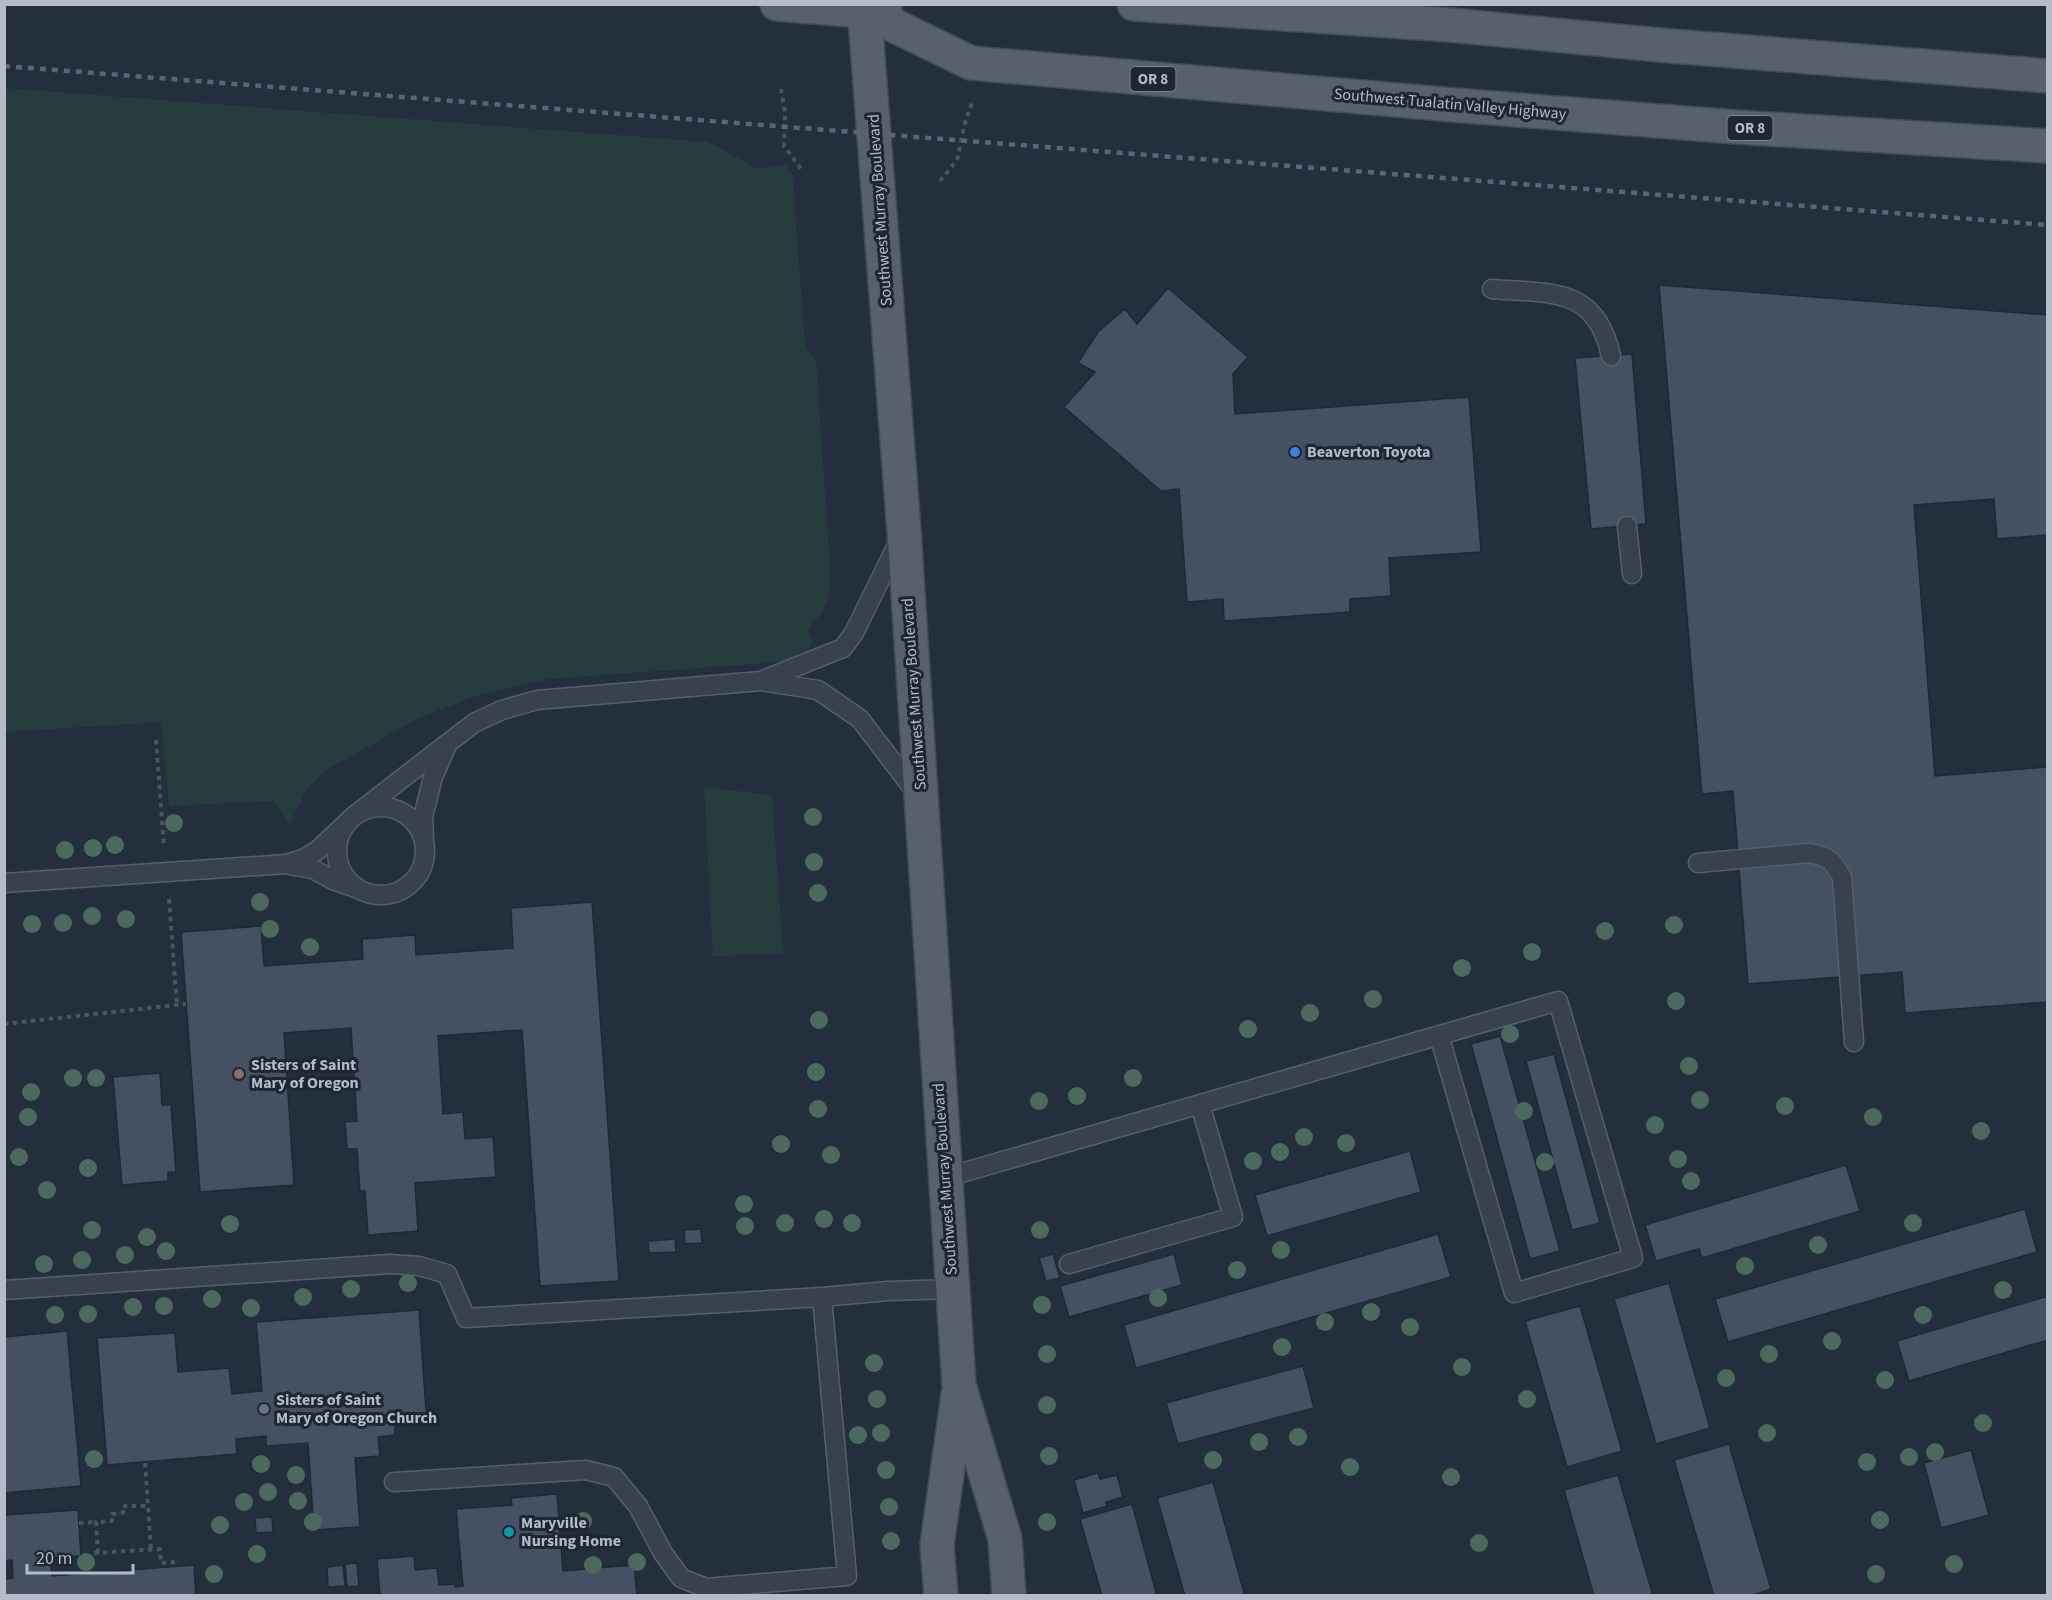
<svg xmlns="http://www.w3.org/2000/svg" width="2052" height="1600" font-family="'Source Sans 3',sans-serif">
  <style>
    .green { fill: #263c3f }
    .building { fill: #455162; stroke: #1f2835; stroke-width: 1.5 }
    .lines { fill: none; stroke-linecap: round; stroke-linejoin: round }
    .service-casing { stroke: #565f6c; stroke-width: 21 }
    .primary-casing { stroke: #414a57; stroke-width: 36 }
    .path { stroke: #44595c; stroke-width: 4; stroke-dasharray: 4.5 4.5; stroke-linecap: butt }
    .service { stroke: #38414e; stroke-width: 18 }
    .primary { stroke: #56606e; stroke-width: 33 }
    .rail { stroke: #5a6575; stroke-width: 4.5; stroke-dasharray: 6 6; stroke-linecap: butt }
    .tree { fill: #4b6a5d }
    .shop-dot { fill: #3f7fe0; stroke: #1d2633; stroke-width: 2 }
    .education-dot { fill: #8d6e63; stroke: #1d2633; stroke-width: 2 }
    .worship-dot { fill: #6b7280; stroke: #1d2633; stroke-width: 2 }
    .culture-dot { fill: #0f9aa8; stroke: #1d2633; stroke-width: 2 }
    .labels { text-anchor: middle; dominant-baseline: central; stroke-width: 6; stroke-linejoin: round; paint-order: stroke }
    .shield { fill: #1d2633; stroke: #878f9c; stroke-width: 1.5 }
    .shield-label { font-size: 15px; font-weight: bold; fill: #b4bcc9 }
    .street-label { font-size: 16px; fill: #b4bcc9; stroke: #1d2633 }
    .poi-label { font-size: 16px; font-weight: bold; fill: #b4bcc9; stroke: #1d2633; text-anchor: start }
  </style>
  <rect width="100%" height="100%" fill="#242f3e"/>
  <path class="green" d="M5 88 708 142 758 169 786 165 792 172 805 343 816 362 830 565C830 597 830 606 808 629L813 640 807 653 792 659 769 663 549 679 481 694 419 718 328 769 307 789 290 824 273 801 169 806 161 722 5 732Z
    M704 787 772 795 783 954 713 956Z"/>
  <path class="building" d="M1659 285 2048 315V535L1997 539 1994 499 1914 505 1935 776 2048 767V1002L1905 1013 1902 972 1748 984 1733 791 1702 794Z
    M1168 288 1248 357 1233 374 1235 414 1469 397 1481 552 1389 558 1391 596 1350 599V612L1224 621 1223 599 1187 602 1179 489 1161 491 1064 407 1095 372 1078 363 1098 332 1125 309 1137 324Z
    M1632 354 1646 524 1591 529 1575 358Z
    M592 902 619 1281 540 1286 522 1030 438 1036 443 1114 463 1112 465 1139 493 1137 496 1177 415 1183 418 1231 368 1235 365 1191H360L357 1149H347L345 1122 357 1121 351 1028 284 1033 294 1185 200 1192 181 932 261 926 264 966 363 959 362 939 415 935 416 955 513 948 511 908Z
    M1500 1036 1560 1251 1530 1259 1471 1044Z
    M1554 1054 1600 1223 1572 1230 1526 1061Z
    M160 1073 162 1105H171L176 1172H168V1181L122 1185 113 1077Z
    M1410 1151 1421 1192 1267 1236 1255 1195Z
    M1846 1165 1860 1211 1702 1258 1699 1249 1656 1261 1645 1225Z
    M2025 1209 2037 1252 1728 1342 1715 1299Z
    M701 1229 702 1243 685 1244 684 1230Z
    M1438 1234 1451 1277 1136 1368 1124 1325Z
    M675 1239 676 1252 649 1253 648 1241Z
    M1053 1254 1060 1278 1046 1281 1039 1258Z
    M1174 1254 1182 1285 1069 1317 1060 1286Z
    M1669 1283 1710 1428 1656 1444 1614 1299Z
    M2048 1296V1340L1909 1381 1897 1341Z
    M1580 1306 1622 1451 1567 1467 1525 1321Z
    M419 1310 427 1424 395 1426V1435L378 1437 380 1456 355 1458 360 1527 314 1530 308 1443 266 1446V1436L236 1439 237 1454 107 1465 97 1338 175 1333 178 1372 229 1368 232 1394 262 1391 256 1322Z
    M67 1331 81 1486 4 1493V1337Z
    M1303 1366 1314 1408 1178 1444 1166 1403Z
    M1729 1444 1771 1589 1750 1596H1714L1674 1460Z
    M1971 1450 1989 1515 1941 1528 1924 1463Z
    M1098 1473 1100 1479 1117 1475 1123 1497 1106 1502 1107 1506 1083 1513 1074 1480Z
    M1618 1475 1653 1596H1594L1564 1490Z
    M1213 1482 1245 1596H1185L1157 1498Z
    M557 1494 563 1571 634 1565 637 1596H380L377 1559 414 1556 415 1570 437 1568 439 1585 455 1584V1587L463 1586 456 1509 512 1505 511 1498Z
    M1132 1504 1157 1596H1102L1080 1519Z
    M78 1510 81 1556 50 1558 52 1576 194 1565 196 1596H4V1579L13 1578 12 1560 4 1561V1515Z
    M272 1517 273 1532 256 1533 255 1518Z
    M357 1563 359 1586 347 1587 345 1564Z
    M343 1565 345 1586 328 1587 327 1567Z"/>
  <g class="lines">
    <g class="service-casing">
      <path id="service" d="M1492 289C1551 294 1596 286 1611 356
        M1627 526 1632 574
        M763 680 843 648 854 633 900 539
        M337 851a44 44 0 1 1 88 0a44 44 0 1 1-88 0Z
        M424 836 423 817 433 777 447 745
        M1698 863 1808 853C1829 856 1832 860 1842 877L1854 1042
        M289 865 313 869 333 880 356 888
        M4 883 287 864 305 858 318 850 355 815 474 723 502 710 537 700 761 681 818 690 860 719 918 795
        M944 1178 1558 1001 1633 1258 1514 1293 1439 1035
        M1069 1264 1233 1217 1200 1104
        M4 1290 390 1264 419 1266 447 1274 466 1318 822 1297 888 1291 952 1289
        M394 1482 586 1470 614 1477 638 1506 663 1553 681 1578 706 1588 847 1576 822 1297"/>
    </g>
    <g class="primary-casing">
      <path id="primary" d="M777 4 864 11 885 7
        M864 4 904 531 959 1385 1005 1539 1009 1596
        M1134 4 1451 25 1659 45 2048 76
        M864 11 971 63 1454 105 1736 127 2048 146
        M941 1596 937 1545 958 1395"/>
    </g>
    <path class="path" d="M781 89 785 112 784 146 802 170
      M940 181 957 160 965 123 973 100
      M156 740 164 846
      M169 899 177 1006
      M4 1024 186 1004
      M145 1463 151 1549
      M79 1523 96 1522
      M94 1553 160 1549 161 1563 173 1562V1567
      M98 1553 96 1522 112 1521V1514L126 1512 125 1506H148"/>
    <use href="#service" class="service"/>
    <use href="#primary" class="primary"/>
    <path class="rail" d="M4 66 2048 225"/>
  </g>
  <g class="tree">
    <circle cx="813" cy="817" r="9"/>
    <circle cx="174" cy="823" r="9"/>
    <circle cx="115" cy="845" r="9"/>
    <circle cx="93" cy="848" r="9"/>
    <circle cx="65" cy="850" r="9"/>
    <circle cx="814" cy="862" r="9"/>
    <circle cx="818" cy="893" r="9"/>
    <circle cx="260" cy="902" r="9"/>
    <circle cx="92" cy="916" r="9"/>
    <circle cx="126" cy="919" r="9"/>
    <circle cx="63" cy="923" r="9"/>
    <circle cx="32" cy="924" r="9"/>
    <circle cx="1674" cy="925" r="9"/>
    <circle cx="270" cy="929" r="9"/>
    <circle cx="1605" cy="931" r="9"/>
    <circle cx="310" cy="947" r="9"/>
    <circle cx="1532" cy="952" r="9"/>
    <circle cx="1462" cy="968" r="9"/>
    <circle cx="1373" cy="999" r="9"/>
    <circle cx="1676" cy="1001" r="9"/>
    <circle cx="1310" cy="1013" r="9"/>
    <circle cx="819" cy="1020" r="9"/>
    <circle cx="1248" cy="1029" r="9"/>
    <circle cx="1510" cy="1034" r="9"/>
    <circle cx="1689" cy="1066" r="9"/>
    <circle cx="816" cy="1072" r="9"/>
    <circle cx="73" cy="1078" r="9"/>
    <circle cx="96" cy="1078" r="9"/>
    <circle cx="1133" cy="1078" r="9"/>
    <circle cx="31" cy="1092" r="9"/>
    <circle cx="1077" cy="1096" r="9"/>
    <circle cx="1700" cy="1100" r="9"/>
    <circle cx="1039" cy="1101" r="9"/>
    <circle cx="1785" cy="1106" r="9"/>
    <circle cx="818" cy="1109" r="9"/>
    <circle cx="1524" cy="1111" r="9"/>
    <circle cx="28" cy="1117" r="9"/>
    <circle cx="1873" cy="1117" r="9"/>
    <circle cx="1655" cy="1125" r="9"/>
    <circle cx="1981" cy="1131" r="9"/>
    <circle cx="1304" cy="1137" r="9"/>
    <circle cx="1346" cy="1143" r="9"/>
    <circle cx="781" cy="1144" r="9"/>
    <circle cx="1280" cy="1152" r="9"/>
    <circle cx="831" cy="1155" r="9"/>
    <circle cx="19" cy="1157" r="9"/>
    <circle cx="1678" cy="1159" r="9"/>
    <circle cx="1253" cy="1161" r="9"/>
    <circle cx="1545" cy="1162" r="9"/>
    <circle cx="88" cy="1168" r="9"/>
    <circle cx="1691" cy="1181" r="9"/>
    <circle cx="47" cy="1190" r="9"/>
    <circle cx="744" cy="1204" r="9"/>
    <circle cx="824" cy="1219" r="9"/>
    <circle cx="785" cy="1223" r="9"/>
    <circle cx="852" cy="1223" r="9"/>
    <circle cx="1913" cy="1223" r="9"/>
    <circle cx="230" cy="1224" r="9"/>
    <circle cx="745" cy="1226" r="9"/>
    <circle cx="92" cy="1230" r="9"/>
    <circle cx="1040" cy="1230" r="9"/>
    <circle cx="147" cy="1237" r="9"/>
    <circle cx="1818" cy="1245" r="9"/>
    <circle cx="1281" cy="1250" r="9"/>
    <circle cx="166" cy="1251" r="9"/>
    <circle cx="125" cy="1255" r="9"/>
    <circle cx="82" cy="1260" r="9"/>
    <circle cx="44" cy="1264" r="9"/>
    <circle cx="1745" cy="1266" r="9"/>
    <circle cx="1237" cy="1270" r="9"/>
    <circle cx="408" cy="1283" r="9"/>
    <circle cx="351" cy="1289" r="9"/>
    <circle cx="2003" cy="1290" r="9"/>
    <circle cx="303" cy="1297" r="9"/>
    <circle cx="1158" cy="1298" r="9"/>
    <circle cx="212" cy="1299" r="9"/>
    <circle cx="1042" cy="1305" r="9"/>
    <circle cx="164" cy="1306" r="9"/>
    <circle cx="133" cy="1307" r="9"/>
    <circle cx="251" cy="1308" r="9"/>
    <circle cx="1371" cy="1312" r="9"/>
    <circle cx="88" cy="1314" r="9"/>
    <circle cx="55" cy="1315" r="9"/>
    <circle cx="1923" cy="1315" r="9"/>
    <circle cx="1325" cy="1322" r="9"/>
    <circle cx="1410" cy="1327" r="9"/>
    <circle cx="1832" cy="1341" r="9"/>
    <circle cx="1282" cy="1347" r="9"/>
    <circle cx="1047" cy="1354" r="9"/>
    <circle cx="1769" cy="1354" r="9"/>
    <circle cx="874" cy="1363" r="9"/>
    <circle cx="1462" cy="1367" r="9"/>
    <circle cx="1726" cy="1378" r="9"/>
    <circle cx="1885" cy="1380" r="9"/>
    <circle cx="877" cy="1399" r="9"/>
    <circle cx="1527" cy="1399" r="9"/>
    <circle cx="1047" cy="1405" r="9"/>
    <circle cx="1983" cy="1423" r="9"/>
    <circle cx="881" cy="1433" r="9"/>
    <circle cx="1767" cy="1433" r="9"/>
    <circle cx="858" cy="1435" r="9"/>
    <circle cx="1298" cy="1437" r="9"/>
    <circle cx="1259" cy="1442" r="9"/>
    <circle cx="1935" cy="1452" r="9"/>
    <circle cx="1049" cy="1456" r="9"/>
    <circle cx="1909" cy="1457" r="9"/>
    <circle cx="94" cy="1459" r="9"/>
    <circle cx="1213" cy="1460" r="9"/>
    <circle cx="1867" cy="1462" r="9"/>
    <circle cx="261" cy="1464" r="9"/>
    <circle cx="1350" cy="1467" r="9"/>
    <circle cx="886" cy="1470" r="9"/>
    <circle cx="296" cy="1475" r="9"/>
    <circle cx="1451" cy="1477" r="9"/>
    <circle cx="268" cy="1492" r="9"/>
    <circle cx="298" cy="1501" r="9"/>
    <circle cx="244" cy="1502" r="9"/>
    <circle cx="889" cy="1507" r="9"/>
    <circle cx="1880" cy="1520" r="9"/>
    <circle cx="583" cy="1521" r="9"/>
    <circle cx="313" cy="1522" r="9"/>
    <circle cx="1047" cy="1522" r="9"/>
    <circle cx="220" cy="1525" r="9"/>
    <circle cx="891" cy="1541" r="9"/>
    <circle cx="1479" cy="1543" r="9"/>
    <circle cx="257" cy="1554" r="9"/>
    <circle cx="86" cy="1562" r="9"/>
    <circle cx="637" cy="1562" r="9"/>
    <circle cx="1954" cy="1564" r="9"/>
    <circle cx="593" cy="1565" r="9"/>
    <circle cx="214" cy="1574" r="9"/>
    <circle cx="1876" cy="1574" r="9"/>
  </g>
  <circle class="shop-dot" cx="1295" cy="452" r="6"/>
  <circle class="education-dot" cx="239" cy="1074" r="6"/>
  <circle class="worship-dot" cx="264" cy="1409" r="6"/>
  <circle class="culture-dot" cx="509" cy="1532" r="6"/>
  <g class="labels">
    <g class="shield">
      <rect x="1130.5" y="67" width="45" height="24" rx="4.5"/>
      <rect x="1727.5" y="116" width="45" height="24" rx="4.5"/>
    </g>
    <g class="shield-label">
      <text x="1153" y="79">OR 8</text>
      <text x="1750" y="128">OR 8</text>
    </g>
    <g class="street-label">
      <text transform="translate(1450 104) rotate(5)">Southwest Tualatin Valley Highway</text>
      <text transform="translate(880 210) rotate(-94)">Southwest Murray Boulevard</text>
      <text transform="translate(914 694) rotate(-94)">Southwest Murray Boulevard</text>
      <text transform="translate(945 1179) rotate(-94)">Southwest Murray Boulevard</text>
    </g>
    <g class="poi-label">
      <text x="1307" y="452">Beaverton Toyota</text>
      <text x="251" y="1065">Sisters of Saint<tspan x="251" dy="18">Mary of Oregon</tspan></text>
      <text x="276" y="1400">Sisters of Saint<tspan x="276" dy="18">Mary of Oregon Church</tspan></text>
      <text x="521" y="1523">Maryville<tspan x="521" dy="18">Nursing Home</tspan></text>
    </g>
  </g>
  <rect width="2052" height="1600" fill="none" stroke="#b4bcc9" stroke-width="12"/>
  <path d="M27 1564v9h106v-9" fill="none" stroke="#b4bcc9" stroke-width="3"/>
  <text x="36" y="1564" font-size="18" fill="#b4bcc9" stroke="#1d2633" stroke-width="4.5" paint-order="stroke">20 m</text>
</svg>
